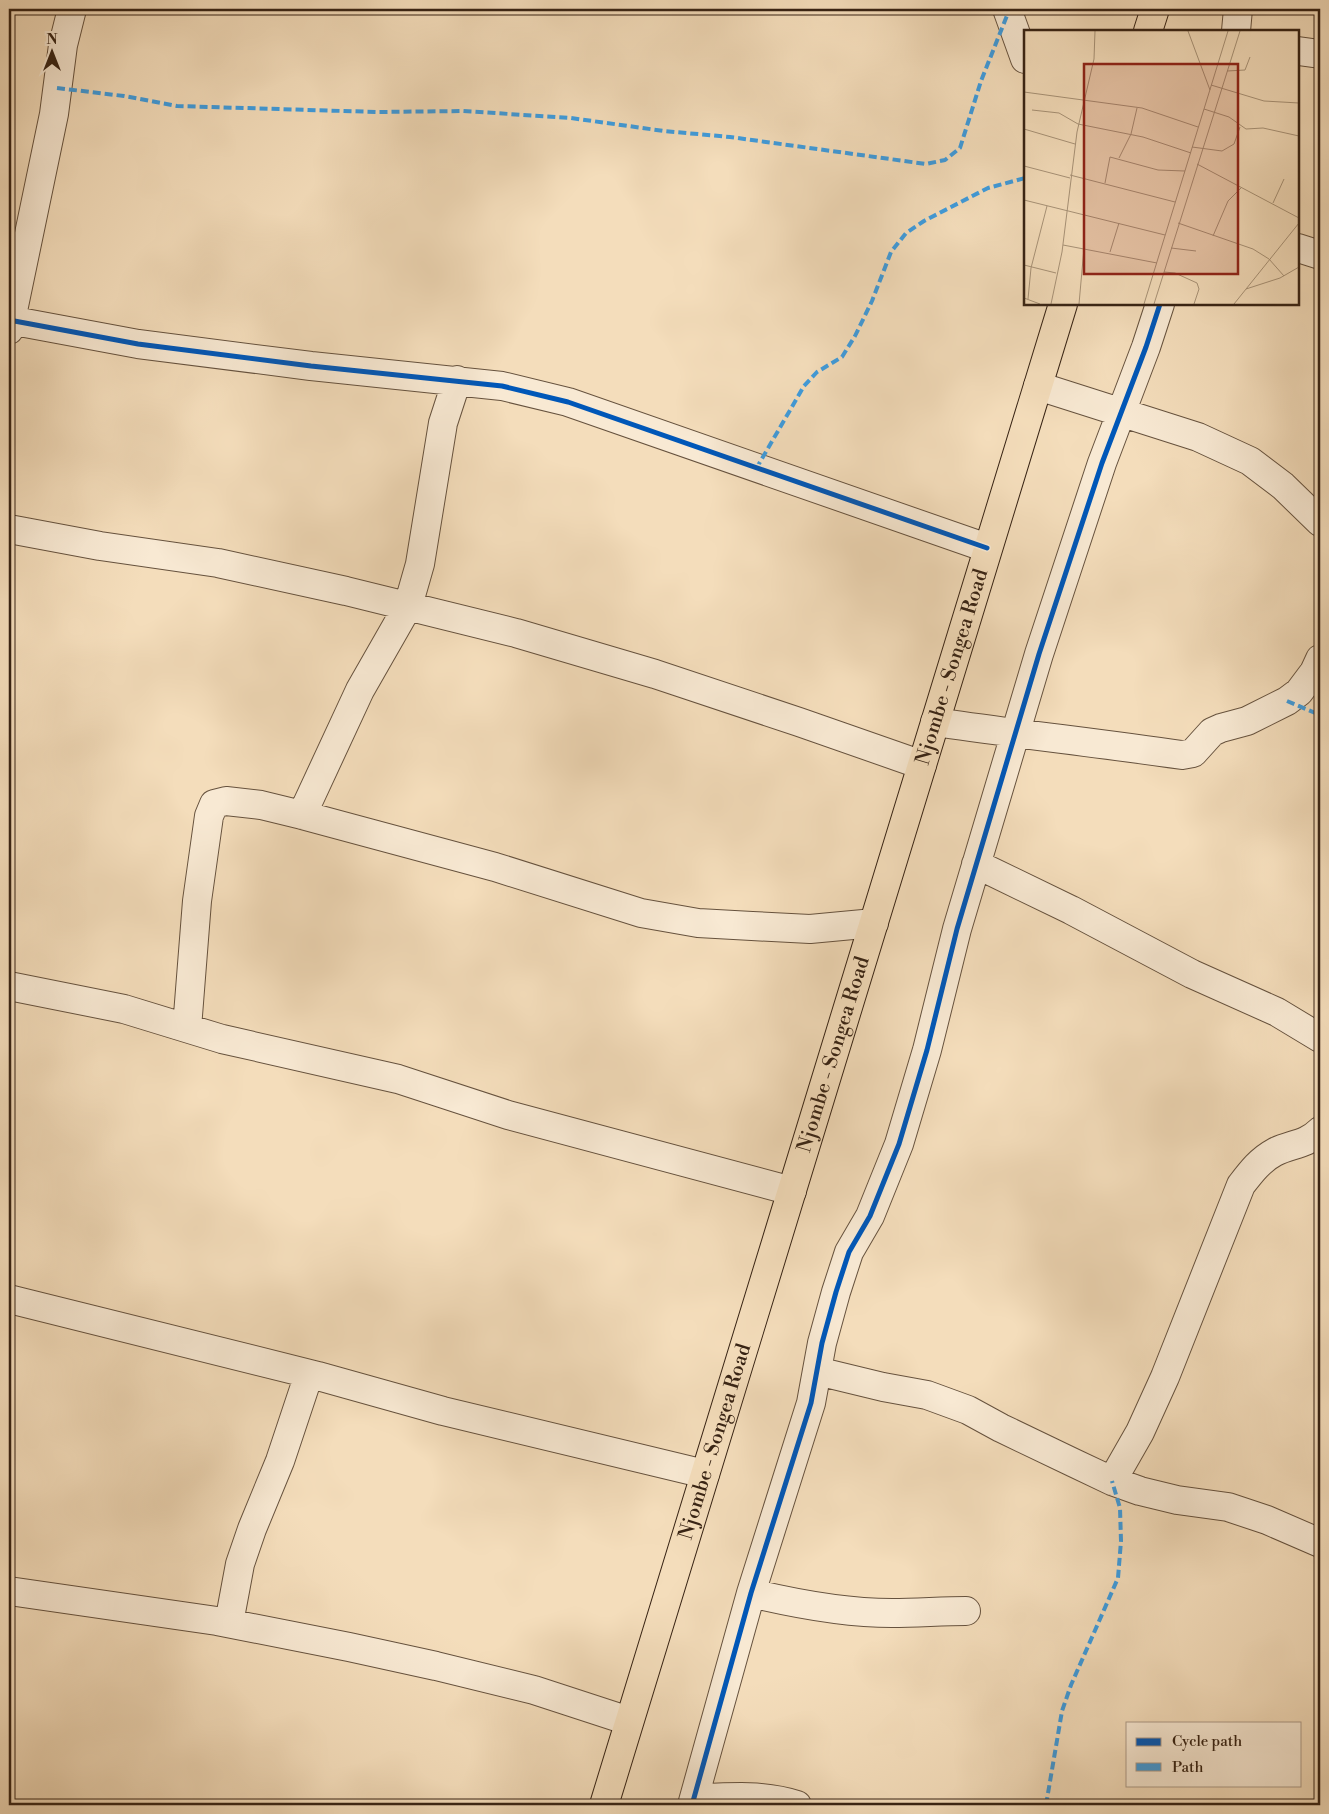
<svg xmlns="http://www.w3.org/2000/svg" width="1329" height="1814" font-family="'Libre Bodoni',serif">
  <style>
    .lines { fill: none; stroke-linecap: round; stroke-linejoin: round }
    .minor-casing { stroke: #66523e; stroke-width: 30 }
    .highway-casing { stroke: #372314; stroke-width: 30 }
    .minor { stroke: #f8e9d3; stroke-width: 28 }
    .highway { stroke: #f4ddbb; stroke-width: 28 }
    .quiet { stroke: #3e9cde; stroke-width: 4; stroke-dasharray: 8 4; stroke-linecap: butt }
    .cycleway-casing { stroke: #f8e9d3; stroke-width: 8 }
    .cycleway { stroke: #0057b8; stroke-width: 5 }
    .labels { text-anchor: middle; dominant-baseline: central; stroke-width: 5; stroke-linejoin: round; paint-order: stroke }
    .street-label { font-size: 20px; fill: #372314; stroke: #f8e9d3 }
    .inset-road { fill: none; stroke: #a89378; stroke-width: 1 }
    .view { fill: #8f2418; fill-opacity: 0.15; stroke: #8f2418; stroke-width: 2.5 }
    .inset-edge { fill: none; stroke: #372314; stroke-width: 2.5 }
  </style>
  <rect width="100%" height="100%" fill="#f4ddbb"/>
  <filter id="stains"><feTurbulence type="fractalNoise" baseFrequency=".004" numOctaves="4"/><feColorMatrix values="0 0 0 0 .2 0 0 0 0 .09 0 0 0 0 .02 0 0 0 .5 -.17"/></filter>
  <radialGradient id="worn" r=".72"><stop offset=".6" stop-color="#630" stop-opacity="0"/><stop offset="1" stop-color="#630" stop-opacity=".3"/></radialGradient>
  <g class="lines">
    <g class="minor-casing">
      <path id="minor" d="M1007 9 1025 59
        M1236 31 1238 9
        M1298 51 1320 54
        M1298 248 1320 255
        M9 320 138 344 311 366 502 386 568 402 987 548
        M9 330 54 114 63 45 72 9
        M1038 386 1198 437 1250 461 1283 486 1320 522
        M9 529 100 546 218 563 346 591 516 633 655 674 799 722 922 765
        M935 722C1017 734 1099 743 1182 755L1193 753 1212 732 1221 728 1247 721 1287 701 1299 692 1314 672 1320 659
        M302 815 360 690 408 606 420 564 443 423 457 380
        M976 864 1071 910 1192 974 1277 1012 1320 1038
        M9 986 124 1009 222 1039 398 1079 508 1115 792 1191
        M187 1028 197 901 209 816 214 804 226 801 261 805 302 815 495 867 641 913 698 923 752 926 810 929 874 923
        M9 1299 318 1376 443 1411 705 1474
        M817 1371 883 1387 927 1395 968 1410 1001 1428 1074 1463 1112 1481 1140 1491 1177 1500 1228 1507 1267 1520 1320 1543
        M1112 1481 1140 1432 1165 1377 1241 1185C1251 1172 1260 1160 1275 1152 1291 1144 1306 1145 1320 1131
        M9 1591 217 1621 349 1647 436 1666 534 1690 629 1721
        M751 1593C797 1604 845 1613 892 1613 917 1613 942 1611 966 1611
        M229 1623 240 1564 252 1529 280 1461 309 1374
        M694 1799C729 1797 763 1794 797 1805
        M692 1805 751 1593 811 1403 822 1343 836 1292 849 1252 870 1216 899 1144 927 1050 957 929 1039 654 1102 463 1146 347 1160 304"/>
    </g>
    <g class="highway-casing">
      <g id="highway">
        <path d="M1148 31 1155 9"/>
        <path id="s1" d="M604 1805 1063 304"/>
      </g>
    </g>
    <use href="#minor" class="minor"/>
    <use href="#highway" class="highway"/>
    <path class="quiet" d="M57 88 124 96 177 106 377 112 463 111 571 118 664 131 730 137 926 164 945 160 960 148 981 81 1008 13
      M756 469 804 386 817 372 842 357 855 336 872 301 891 252 906 233 924 221 988 188 1025 178
      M1287 701 1320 715
      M1046 1805 1062 1711 1071 1685 1118 1578 1121 1541 1120 1508 1112 1481"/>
    <g class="cycleway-casing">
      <path id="cycleway" d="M9 320 138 344 311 366 502 386 568 402 987 548
        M692 1805 751 1593 811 1403 822 1343 836 1292 849 1252 870 1216 899 1144 927 1050 957 929 1039 654 1102 463 1146 347 1160 304"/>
    </g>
    <use href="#cycleway" class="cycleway"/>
  </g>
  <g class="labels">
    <g class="street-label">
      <text stroke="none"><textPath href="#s1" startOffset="1190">Njombe - Songea Road</textPath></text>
      <text stroke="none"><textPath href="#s1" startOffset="785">Njombe - Songea Road</textPath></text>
      <text stroke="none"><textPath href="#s1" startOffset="380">Njombe - Songea Road</textPath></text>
    </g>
  </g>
  <g transform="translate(1024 30)">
    <rect width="275" height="275" fill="#f4ddbb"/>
    <path class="inset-road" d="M164 1 186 60M203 41 221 40 226 27M187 55 240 71 275 73M0 62 118 78 174 97M180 79 205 87 222 99 239 98 275 106M8 80 35 83 54 94 119 107 167 123M0 99 51 114M168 117 198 121 210 114 216 97M95 128 107 104 113 78M173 134 275 188M0 136 46 148M46 145 151 172M81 153 86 127 134 140 161 141M0 170 141 205M249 173 260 149M154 193 229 219 245 229 260 246M189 206 204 171 218 157M39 215 133 233M147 218 172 221M86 222 95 193M0 235 32 243M140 242 151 243 173 253 175 259 170 274M222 259 256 248 275 237M0 268 16 274M4 269 7 238 23 176M27 274 38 222 53 102 70 29 71 1M55 274 60 218M120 274 204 1M130 274 216 1M210 274 275 193"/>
    <path class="view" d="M60 34H214V244H60Z"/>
    <rect width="275" height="275" class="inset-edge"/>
  </g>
  <rect width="1329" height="1814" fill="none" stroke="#f4ddbb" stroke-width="30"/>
  <rect x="10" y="10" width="1309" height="1794" fill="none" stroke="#372314" stroke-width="2.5"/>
  <rect x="15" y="15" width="1299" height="1784" fill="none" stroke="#372314"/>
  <rect x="1126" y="1722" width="175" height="65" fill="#f8e9d3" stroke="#ab9a87"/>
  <rect x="1136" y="1738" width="25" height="8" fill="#0057b8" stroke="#ab9a87"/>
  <text x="1172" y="1746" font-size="15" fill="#372314">Cycle path</text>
  <rect x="1136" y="1763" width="25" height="8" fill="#3e9cde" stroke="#ab9a87"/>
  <text x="1172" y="1772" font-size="15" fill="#372314">Path</text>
  <g transform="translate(52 52)" stroke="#f8e9d3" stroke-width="4" paint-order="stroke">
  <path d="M0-4L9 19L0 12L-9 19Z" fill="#372314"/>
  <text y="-8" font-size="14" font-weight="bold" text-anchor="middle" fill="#372314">N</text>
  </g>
  <rect width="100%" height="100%" filter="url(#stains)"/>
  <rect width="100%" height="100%" fill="url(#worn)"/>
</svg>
